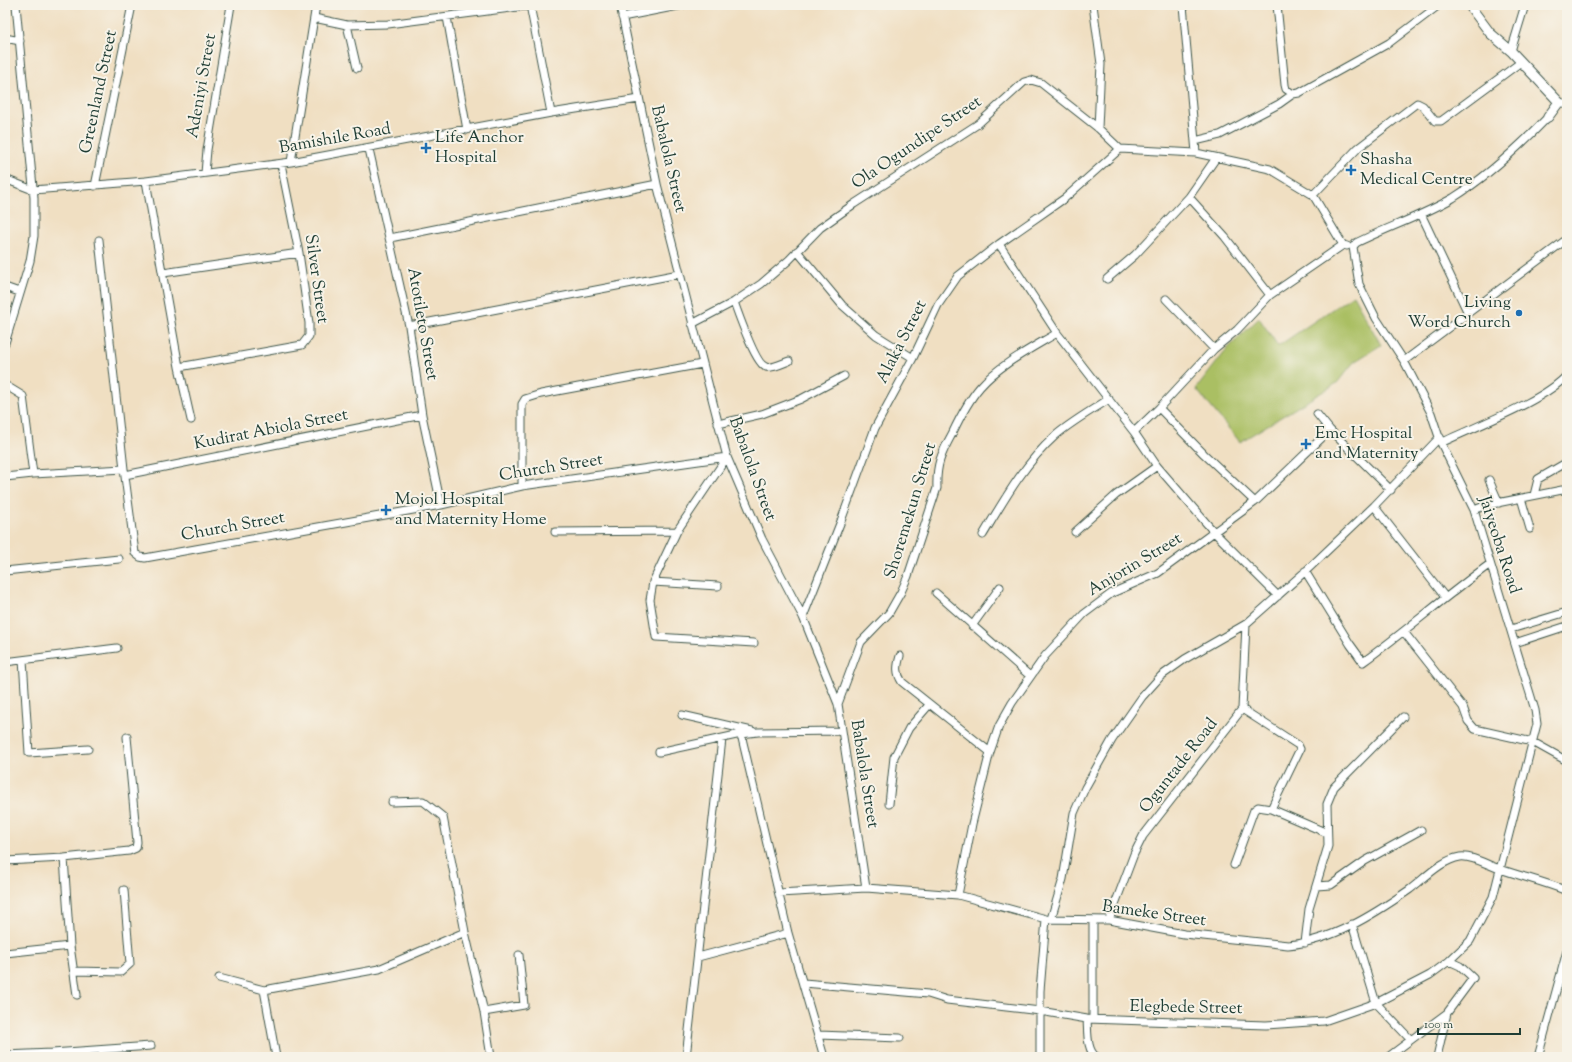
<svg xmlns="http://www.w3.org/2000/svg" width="1572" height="1062" font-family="'Sorts Mill Goudy',serif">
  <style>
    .green { fill: #aabf64; stroke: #647e4c }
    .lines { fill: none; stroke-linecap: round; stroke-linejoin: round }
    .minor-casing { stroke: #3e5549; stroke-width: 9 }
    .tertiary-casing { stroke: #3e5549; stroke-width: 11 }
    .minor { stroke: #fff; stroke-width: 7 }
    .tertiary { stroke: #fff; stroke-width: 9 }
    .poi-dot { fill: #1f6fb2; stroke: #f7f3e8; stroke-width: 1.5 }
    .labels { text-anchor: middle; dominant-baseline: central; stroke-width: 4; stroke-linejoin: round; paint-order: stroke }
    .street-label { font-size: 17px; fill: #1f3d34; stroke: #f7f3e8 }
    .poi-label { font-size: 17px; fill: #1f3d34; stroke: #f7f3e8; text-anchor: start }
  </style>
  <rect width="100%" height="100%" fill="#f7f3e8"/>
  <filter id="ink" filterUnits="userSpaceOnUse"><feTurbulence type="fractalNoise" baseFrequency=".025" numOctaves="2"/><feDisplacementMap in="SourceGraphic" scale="8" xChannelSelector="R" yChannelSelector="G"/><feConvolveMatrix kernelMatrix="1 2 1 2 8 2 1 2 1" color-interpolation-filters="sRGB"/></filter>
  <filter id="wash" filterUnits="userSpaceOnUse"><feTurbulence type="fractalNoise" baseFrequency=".012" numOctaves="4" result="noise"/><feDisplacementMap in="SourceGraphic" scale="16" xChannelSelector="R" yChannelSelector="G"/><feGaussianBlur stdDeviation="0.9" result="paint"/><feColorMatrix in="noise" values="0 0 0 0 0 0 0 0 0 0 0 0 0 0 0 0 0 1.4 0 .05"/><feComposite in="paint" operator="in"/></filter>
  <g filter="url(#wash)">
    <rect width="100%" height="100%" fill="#f0dfc2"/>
    <path class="green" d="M1353 295 1381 345 1354 362 1337 383 1240 442 1196 389 1228 348 1259 318 1278 346Z"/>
  </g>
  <g filter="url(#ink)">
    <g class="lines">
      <g class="minor-casing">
        <path id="minor" d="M530 5 551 113
          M620 5 657 184 727 457 762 539 803 617 838 704 866 888
          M1093 5 1101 64 1098 128
          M1183 5 1196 153
          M1277 5 1285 85 1286 89 1293 94 1299 93 1389 43 1439 5
          M447 17 467 130
          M622 17 683 5
          M314 18 347 25 388 24 533 5
          M347 25 357 68
          M5 38 20 41
          M1511 51 1525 5
          M1559 102 1567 104
          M1195 141 1220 135 1279 104 1293 94
          M369 149 409 326 422 415 441 505
          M291 162 316 5
          M205 173 207 150 231 5
          M5 179 33 190 146 181 291 162 551 113 639 99
          M146 181 179 367 191 420
          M95 186 132 5
          M1313 195 1358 148 1417 103 1423 106 1435 121H1441L1521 62
          M1189 197 1225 237 1270 295
          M1421 214 1468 313
          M390 238 657 184
          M99 240 124 469 135 553 140 557 145 558 441 505 522 486 727 457
          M999 244 1057 333 1134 432 1157 466 1214 532 1278 596
          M1353 247 1356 243C1388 227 1422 216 1453 198 1488 176 1519 147 1548 117
          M797 251 842 305 876 335 913 358
          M163 273 299 253
          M1107 279 1135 255 1189 197 1216 158
          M5 287 19 292
          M1166 299 1214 349
          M734 302C738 313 756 365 766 367 772 369 783 363 789 361
          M692 324 734 302 761 284 789 260 820 228 854 204 978 124 1024 82 1031 80 1041 83 1098 128 1120 149 1196 153 1270 169 1313 195 1343 245
          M409 326 679 274
          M5 343 30 261 34 236V198L16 5
          M1404 361 1567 239
          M179 367 302 345 309 336V323L299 253 281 164
          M5 385 23 396 33 474
          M1159 408 1204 454 1255 502
          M1317 414 1330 430 1391 490
          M718 424 762 414 801 399 844 376
          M1134 432 1159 408 1214 349 1237 330 1270 295 1343 245 1347 246
          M1441 443C1475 426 1543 402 1567 375
          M727 457 677 531 653 582 650 600 656 637 754 643
          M125 475 422 415
          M5 477 33 474 124 469
          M1489 480 1499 503
          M522 486V404L525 399 541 394 702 364
          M1534 495 1538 479 1564 464
          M1521 498 1530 529
          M1374 506 1445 597
          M1474 510 1487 505 1567 489
          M555 532 677 531
          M1075 532 1116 495 1157 466
          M983 535C1004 500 1024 464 1055 436 1071 422 1091 411 1109 399
          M5 571 119 559
          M1305 571 1350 644 1363 662C1407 630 1447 595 1490 564
          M653 582 718 586
          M936 593 1030 676
          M803 617 841 521 875 428 913 358 938 305 958 276 999 244 1065 198 1120 149
          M972 626 1000 587
          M1511 629 1567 612
          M1404 632 1463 707 1468 721 1475 729 1533 742 1567 761
          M1515 643 1567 626
          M900 656C897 666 896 673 902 682L990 752
          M23 660 29 753 88 749
          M5 662 117 648
          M838 704 861 642 889 613 901 592 908 576 937 488C936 465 941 454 952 434 960 417 968 401 980 387 999 365 1032 348 1057 333
          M1242 709 1298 745 1300 749 1271 809
          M682 715 752 731
          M741 734 788 933 824 1057
          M659 752 741 734 758 732 842 731
          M392 802 423 801 443 817 465 932 484 1012 491 1057
          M889 804 894 757 909 728 929 705
          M64 858 70 946 77 995
          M5 861 64 858 129 851 136 848 137 842 127 737
          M1234 865 1254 810 1258 807 1271 809 1327 833
          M1316 886 1331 885 1365 861 1421 830
          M779 893 866 888 958 895 1046 919 1109 920 1184 934 1288 945C1332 941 1373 915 1409 890 1424 879 1441 860 1460 857 1472 855 1489 866 1500 869 1523 877 1545 882 1567 891
          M958 895 972 824 990 752 999 726 1012 703 1045 656 1084 614 1112 593 1158 573 1255 502 1330 430
          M1051 919 1063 879 1074 813 1085 788 1112 740 1142 697 1161 676 1185 659 1246 624 1308 569 1374 506 1440 437
          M1109 920 1134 854 1143 836 1242 709 1246 624
          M1352 924 1376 1003 1410 1039
          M1305 943 1309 909 1328 846 1327 804 1334 787 1403 717
          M5 953 70 946
          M698 957 788 933
          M74 971 121 972 130 964 124 890
          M219 978 264 990 379 969 465 932
          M804 983 928 994 947 1000 1040 1011 1087 1019 1266 1025 1324 1021 1376 1003 1430 975 1449 961 1470 941 1493 897 1537 724 1535 710 1474 510 1441 443 1431 413 1404 361 1376 318 1359 284 1353 247
          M264 990 276 1057
          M484 1012 524 1005 519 955
          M1087 1019C1088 1030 1086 1051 1097 1057
          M1093 1019V921
          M818 1035 900 1038
          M5 1055 52 1053 151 1046
          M686 1057 722 739
          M1040 1057V991L1046 919
          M1388 1057 1447 1013 1473 978 1460 966 1449 961
          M1437 1057 1447 1013
          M1538 1057 1567 951"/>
      </g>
      <g class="tertiary-casing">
        <path id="tertiary" d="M1469 5 1490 33 1511 51 1559 102 1548 117"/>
      </g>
      <use href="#minor" class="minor"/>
      <use href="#tertiary" class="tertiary"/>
    </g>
  </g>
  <g class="poi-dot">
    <path d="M424 142h4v4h4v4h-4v4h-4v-4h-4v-4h4z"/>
    <path d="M1349 164h4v4h4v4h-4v4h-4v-4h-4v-4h4z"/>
    <circle cx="1519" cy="313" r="4"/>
    <path d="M1304 438h4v4h4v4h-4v4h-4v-4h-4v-4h4z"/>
    <path d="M384 504h4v4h4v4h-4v4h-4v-4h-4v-4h4z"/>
  </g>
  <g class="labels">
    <g class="street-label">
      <text transform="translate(202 86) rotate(-80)">Adeniyi Street</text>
      <text transform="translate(99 92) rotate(-78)">Greenland Street</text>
      <text transform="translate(335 139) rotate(-10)">Bamishile Road</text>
      <text transform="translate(917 143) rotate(-34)">Ola Ogundipe Street</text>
      <text transform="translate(668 159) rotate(77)">Babalola Street</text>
      <text transform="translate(316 279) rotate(82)">Silver Street</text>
      <text transform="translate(422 324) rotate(80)">Atotileto Street</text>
      <text transform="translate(902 342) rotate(-63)">Alaka Street</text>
      <text transform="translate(271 430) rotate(-11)">Kudirat Abiola Street</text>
      <text transform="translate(551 468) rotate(-9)">Church Street</text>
      <text transform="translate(752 469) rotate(70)">Babalola Street</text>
      <text transform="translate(911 511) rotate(-73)">Shoremekun Street</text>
      <text transform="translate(233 527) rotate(-10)">Church Street</text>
      <text transform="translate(1499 545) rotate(72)">Jaiyeoba Road</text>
      <text transform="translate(1135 565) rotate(-31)">Anjorin Street</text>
      <text transform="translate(1179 766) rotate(-52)">Oguntade Road</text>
      <text transform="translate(864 774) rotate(81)">Babalola Street</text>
      <text transform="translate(1154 914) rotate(8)">Bameke Street</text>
      <text transform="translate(1186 1008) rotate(1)">Elegbede Street</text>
    </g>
    <g class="poi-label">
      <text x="435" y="138">Life Anchor<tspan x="435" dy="20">Hospital</tspan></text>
      <text x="1360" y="160">Shasha<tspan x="1360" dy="20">Medical Centre</tspan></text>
      <text x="1511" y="303" text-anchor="end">Living<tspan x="1511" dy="20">Word Church</tspan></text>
      <text x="1315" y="434">Emc Hospital<tspan x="1315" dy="20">and Maternity</tspan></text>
      <text x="395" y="500">Mojol Hospital<tspan x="395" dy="20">and Maternity Home</tspan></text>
    </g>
  </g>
  <rect width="1572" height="1062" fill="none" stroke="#f7f3e8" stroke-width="20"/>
  <path d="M1418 1028v6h102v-6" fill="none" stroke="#1f3d34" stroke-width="2"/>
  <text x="1424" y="1028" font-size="12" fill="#1f3d34" stroke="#f7f3e8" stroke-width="3" paint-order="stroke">100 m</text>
</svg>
